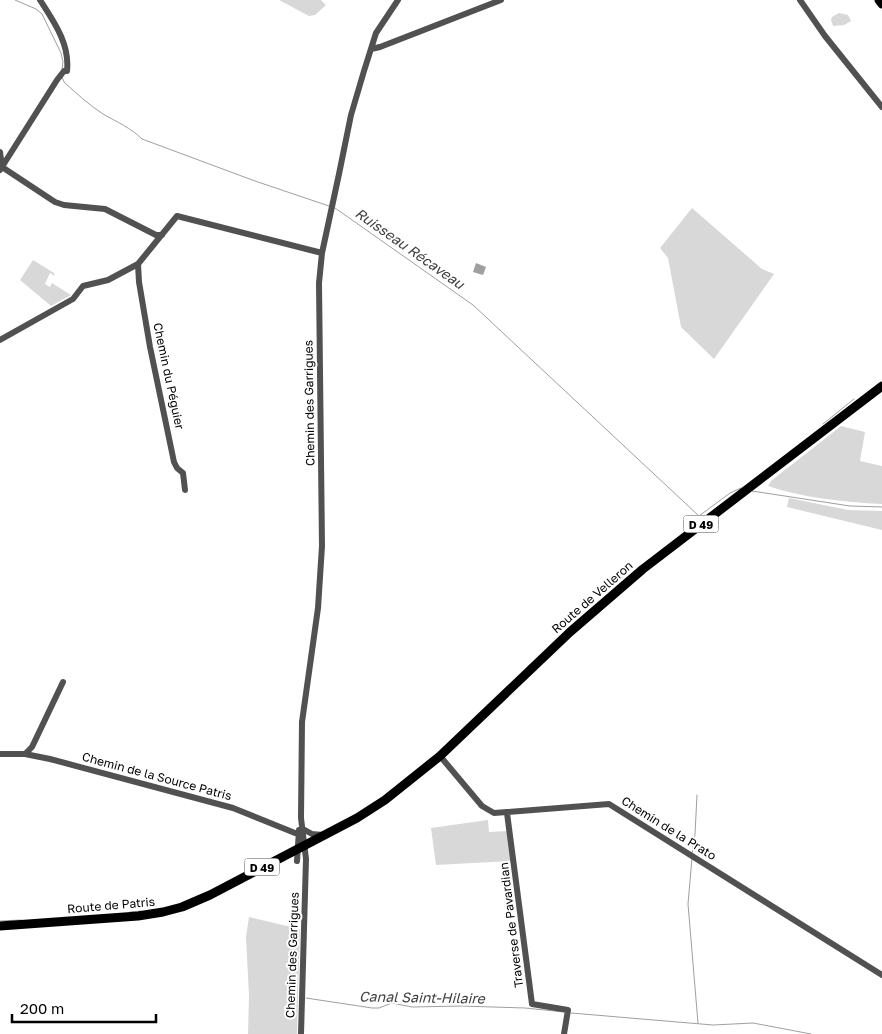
<svg xmlns="http://www.w3.org/2000/svg" width="882" height="1034" font-family="'Golos Text',sans-serif">
  <style>
    .green { fill: #d8d8d8 }
    .water { fill: #9f9f9f }
    .lines { fill: none; stroke-linecap: round; stroke-linejoin: round }
    .stream { stroke: #9f9f9f; stroke-width: 1 }
    .minor { stroke: #515151; stroke-width: 6 }
    .major { stroke: #000; stroke-width: 9 }
    .labels { text-anchor: middle; dominant-baseline: central; stroke-width: 4; stroke-linejoin: round; paint-order: stroke }
    .shield { fill: #fff; stroke: #4c4c4c; stroke-width: 1 }
    .shield-label { font-size: 11px; font-weight: bold; fill: #000 }
    .street-label { font-size: 12px; fill: #000; stroke: #fff }
    .water-label { font-size: 14px; font-style: italic; fill: #404040; stroke: #fff }
  </style>
  <rect width="100%" height="100%" fill="#fff"/>
  <path class="green" d="M279 0H321L326 5 315 15 309 16Z
    M839 13 848 15 851 21 844 25 833 26 831 20 832 17Z
    M692 208 762 269 774 274 714 359 681 327 668 258 660 248Z
    M33 260 54 273 55 276 50 273 45 284 50 287 52 283 71 295 51 306 20 280Z
    M841 426 865 432 860 461 882 466V504C843 502 804 498 768 486L771 481Z
    M789 498 848 510 882 511V530L787 507Z
    M488 820 489 832 508 831 512 861 436 865 431 828Z
    M249 917 300 929 297 1034H248L249 996 246 937Z"/>
  <path class="water" d="M476 263 486 267 483 275 473 272Z"/>
  <g class="lines">
    <path class="stream" d="M15 0 36 9 42 14 61 53 63 62 62 69
      M62 77 64 82C76 93 89 105 103 114 117 122 131 128 142 139L255 181 329 206
      M335 208 473 305 699 516 730 493 741 488
      M823 424 854 399
      M752 491 850 506 882 507
      M692 854 695 834 697 795
      M692 858 688 904 698 1023
      M130 912 141 911
      M0 921 21 920
      M306 998 372 1008H379L392 1003 412 1007 461 1006 525 1008 564 1012
      M571 1013 713 1025 753 1023 811 1034"/>
    <path class="minor" d="M800 0 825 36 882 107
      M371 49 380 47 501 0
      M0 152 2 167 55 202 64 205 105 209 156 235H162
      M0 170 57 80 64 71H67C70 44 54 22 40 0
      M138 264 139 282 150 347 174 462 177 468 183 473 185 490
      M0 340 73 299 83 286 108 280 138 264 177 216 322 253
      M0 754H25L50 759 233 808 295 833 304 832
      M25 754 32 747 63 682
      M440 756 482 806 494 813 609 804 882 975
      M507 813 532 1004 568 1010 564 1034
      M303 829 312 834 323 835
      M297 861 299 830
      M301 1034 306 859 301 818 302 722 318 608 322 546 319 283 322 253 339 174 351 115 364 71 376 33 398 0"/>
    <path class="major" d="M879 0 882 4
      M0 926 138 916 163 912 182 907 210 895 357 818 385 800 440 756 570 632 643 569 882 386"/>
  </g>
  <g class="labels">
    <g class="shield">
      <rect x="683.5" y="515.5" width="35" height="17" rx="4"/>
      <rect x="244.5" y="858.5" width="35" height="17" rx="4"/>
    </g>
    <g class="shield-label">
      <text x="701" y="524">D 49</text>
      <text x="262" y="867">D 49</text>
    </g>
    <g class="street-label">
      <text transform="translate(169 376) rotate(78)">Chemin du Péguier</text>
      <text transform="translate(309 403) rotate(-91)">Chemin des Garrigues</text>
      <text transform="translate(592 597) rotate(-41)">Route de Velleron</text>
      <text transform="translate(157 776) rotate(15)">Chemin de la Source Patris</text>
      <text transform="translate(669 828) rotate(32)">Chemin de la Prato</text>
      <text transform="translate(111 905) rotate(-5)">Route de Patris</text>
      <text transform="translate(511 925) rotate(-97)">Traverse de Pavardian</text>
      <text transform="translate(292 955) rotate(-88)">Chemin des Garrigues</text>
    </g>
    <g class="water-label">
      <text transform="translate(410 248) rotate(35)">Ruisseau Récaveau</text>
      <text transform="translate(422 997) rotate(1)">Canal Saint-Hilaire</text>
    </g>
  </g>
  <path d="M12 1014v8h144v-8" fill="none" stroke="#000000" stroke-width="2.5"/>
  <text x="20" y="1014" font-size="15" fill="#000000" stroke="#ffffff" stroke-width="4" paint-order="stroke">200 m</text>
</svg>
